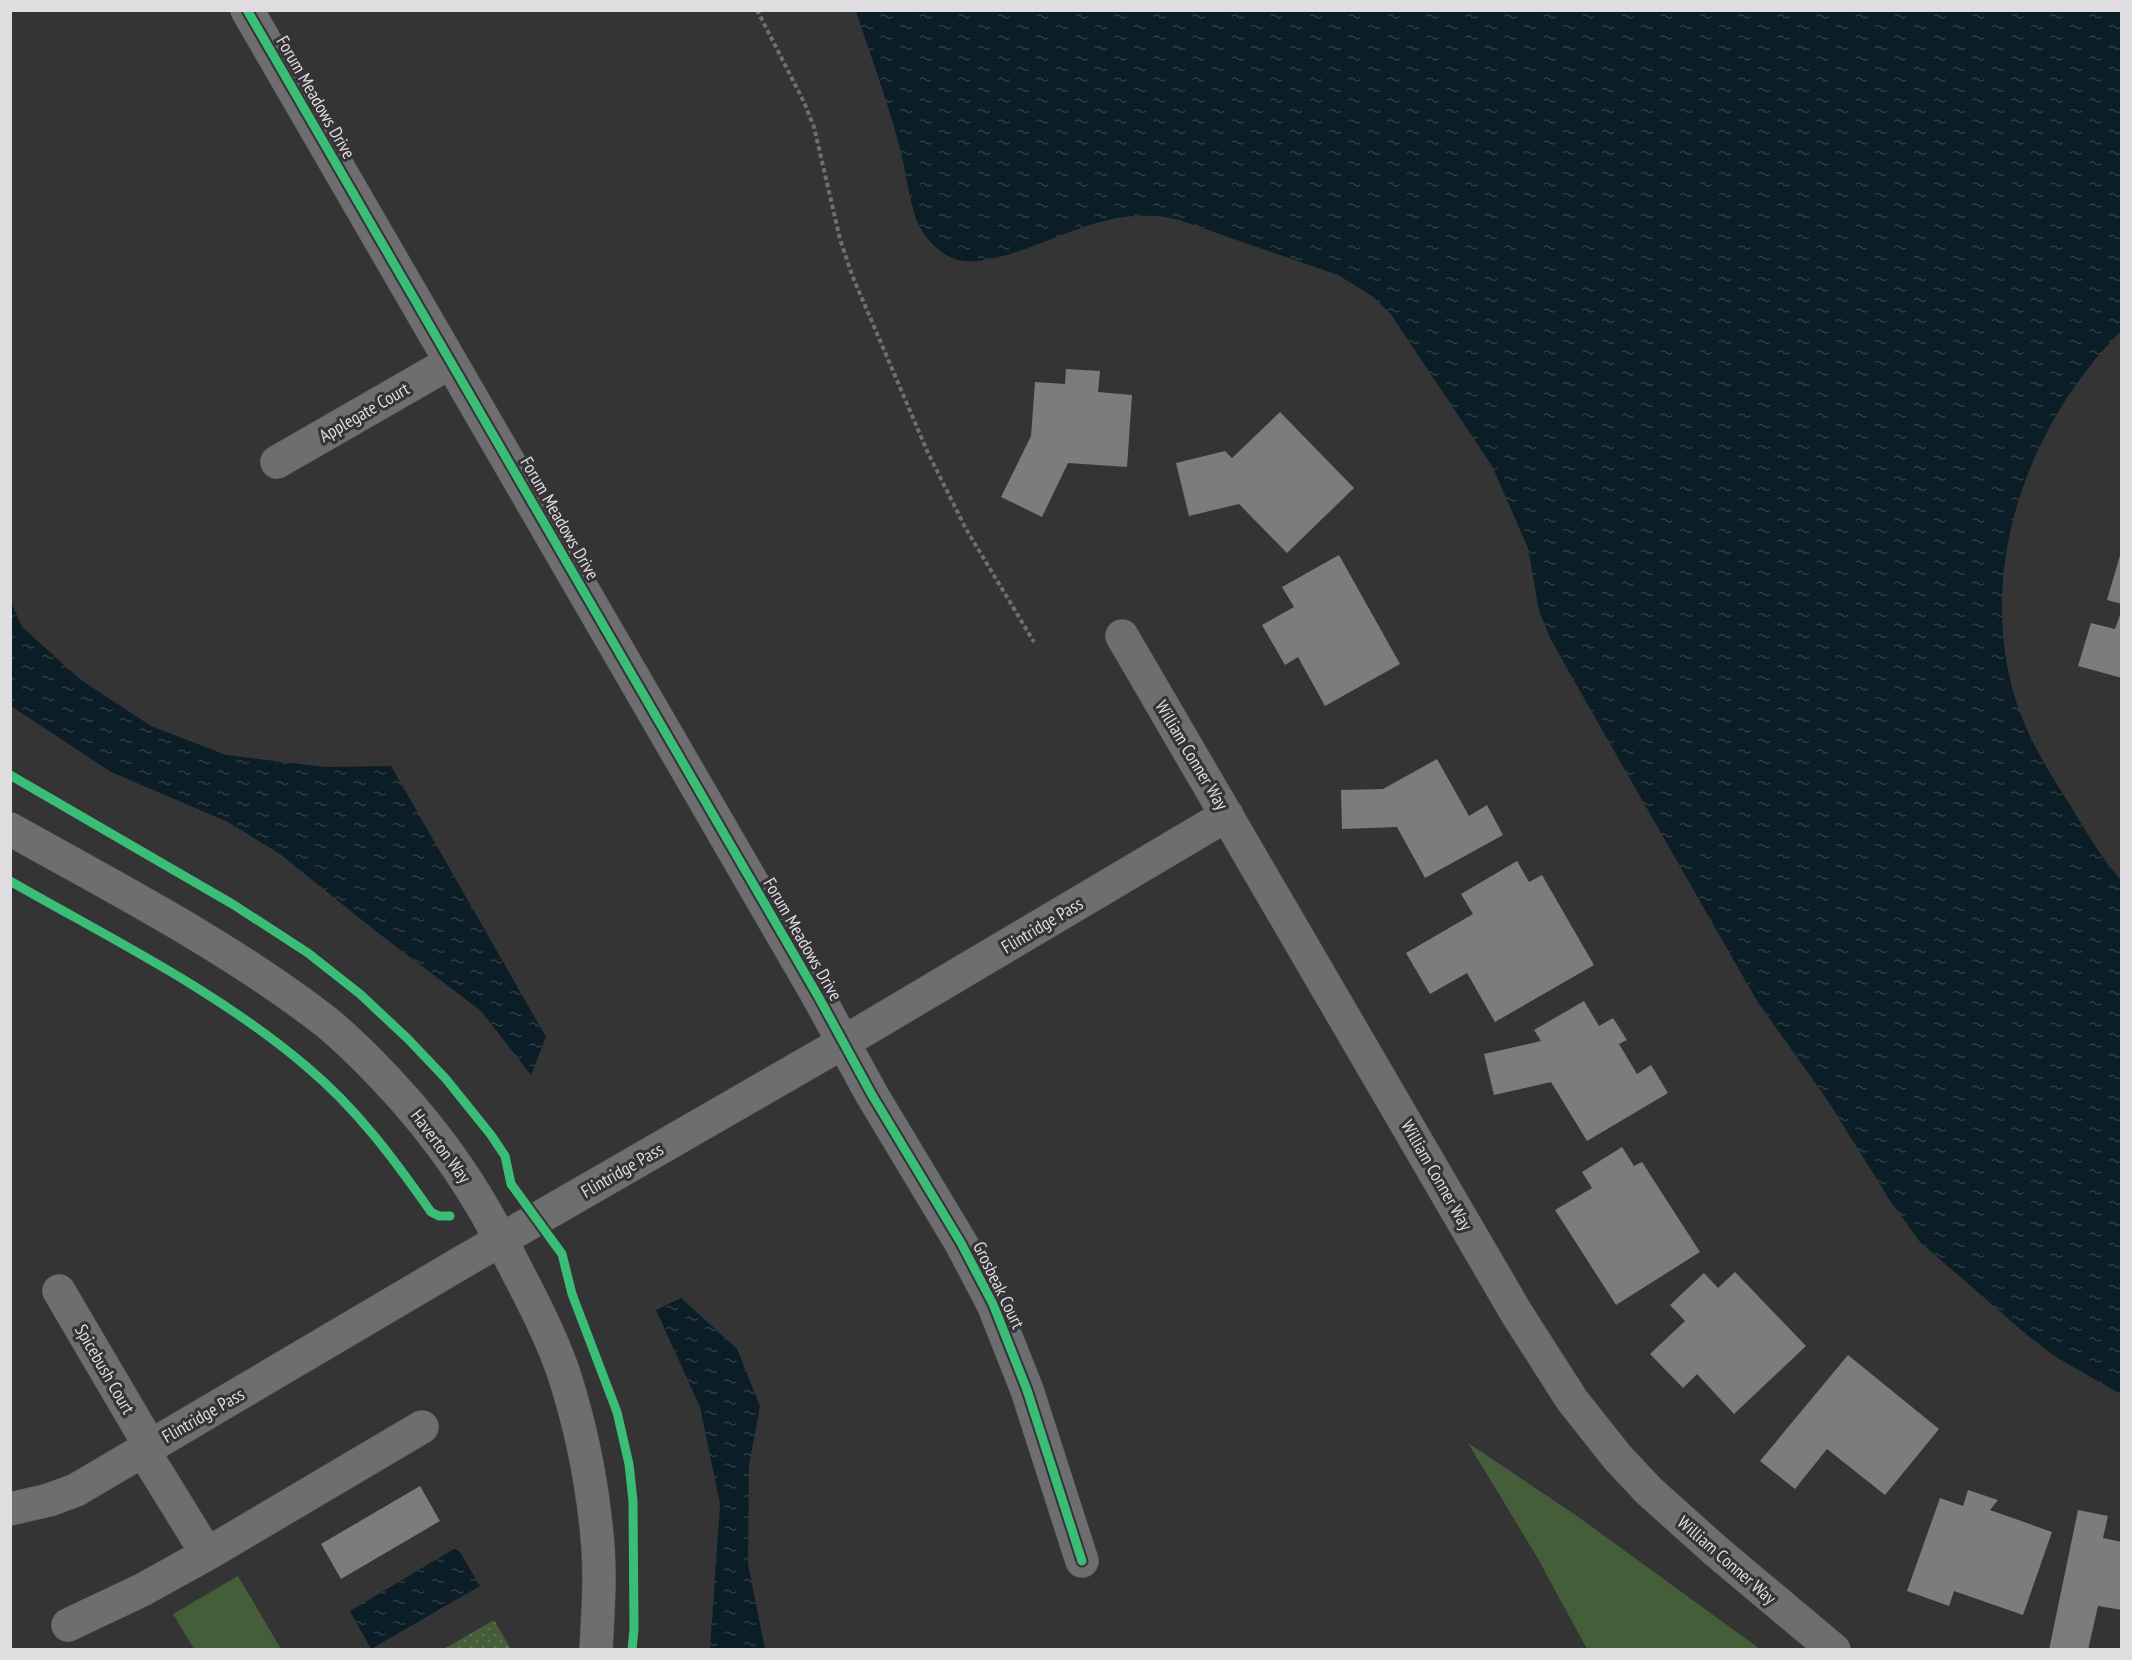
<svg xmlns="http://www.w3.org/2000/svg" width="2132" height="1660" font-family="'PT Sans Narrow',sans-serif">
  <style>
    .green { fill: #435e38 }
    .park { fill: url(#park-dots) }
    .water { fill: url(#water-ripples) }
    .building { fill: #7c7c7c }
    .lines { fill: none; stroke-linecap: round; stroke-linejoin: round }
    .minor-casing { stroke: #545354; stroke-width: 34 }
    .path { stroke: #6f6e6f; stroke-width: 4; stroke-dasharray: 4.5 3; stroke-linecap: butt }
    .minor { stroke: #6e6d6f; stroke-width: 33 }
    .cycleway-casing { stroke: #353336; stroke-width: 13 }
    .cycleway { stroke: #3abd76; stroke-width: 9 }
    .labels { text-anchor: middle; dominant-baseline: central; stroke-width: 6; stroke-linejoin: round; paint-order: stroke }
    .street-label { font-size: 18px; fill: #dfdddf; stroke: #353336 }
  </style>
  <defs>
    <pattern id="park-dots" width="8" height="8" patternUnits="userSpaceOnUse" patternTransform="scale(1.5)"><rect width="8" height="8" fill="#435e38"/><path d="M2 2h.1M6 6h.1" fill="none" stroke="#5e7554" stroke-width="1.8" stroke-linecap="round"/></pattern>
    <pattern id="water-ripples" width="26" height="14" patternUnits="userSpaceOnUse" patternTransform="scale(1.5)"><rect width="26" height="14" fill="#0b1d26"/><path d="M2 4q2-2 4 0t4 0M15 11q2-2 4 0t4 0" fill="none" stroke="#2e3d45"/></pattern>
  </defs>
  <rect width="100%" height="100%" fill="#353435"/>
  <path class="green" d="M1468 1443 1577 1516 1760 1649H1587L1537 1557Z
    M238 1576 281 1649H194L173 1614Z"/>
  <path class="park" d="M494 1620 511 1649H444Z"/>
  <path class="water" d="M856 11H2121V331C2033 420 1981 553 2010 679 2020 725 2045 766 2070 805 2086 831 2101 858 2121 880V1394L2057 1358 2027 1335 1920 1242 1891 1202 1828 1101 1757 1001 1573 679 1551 640 1539 611 1528 548 1492 466 1390 313 1372 296 1338 275 1179 220C1171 218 1161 216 1152 216 1107 213 1067 234 1025 249 1008 255 982 263 963 261 940 258 919 233 914 212 907 189 905 164 898 141 886 97 870 54 856 11Z
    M11 602 22 627 81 680 151 726 226 755 325 767 391 766 546 1037 531 1075 481 1011 373 929 280 854 228 822 111 772 11 706Z
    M681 1298 737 1349 760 1406 749 1465 748 1564 765 1649H710L720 1504 700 1407 656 1310Z
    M457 1547 480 1586 371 1649 350 1611Z"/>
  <path class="building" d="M1066 369 1100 371 1098 392 1132 395 1127 467 1068 463 1042 517 1001 497 1031 436 1035 382 1065 384Z
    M1280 412 1354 488 1287 553 1239 504 1189 516 1176 463 1225 451 1232 458Z
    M2121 552H2122V604L2107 600Z
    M1339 555 1400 664 1325 706 1298 657 1285 665 1262 625 1294 607 1282 587Z
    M2122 609V678L2078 666 2091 623 2115 629Z
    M1437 759 1469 816 1487 805 1503 835 1425 878 1397 827 1342 829 1341 790 1383 789Z
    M1517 861 1529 882 1542 875 1594 965 1495 1022 1467 973 1430 994 1406 953 1473 914 1461 894Z
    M1584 1001 1599 1026 1613 1018 1627 1040 1619 1044 1637 1074 1651 1065 1668 1093 1587 1141 1551 1082 1494 1095 1484 1054 1541 1041 1534 1030Z
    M1622 1147 1634 1166 1642 1162 1700 1252 1616 1305 1555 1210 1592 1188 1582 1172Z
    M1735 1272 1806 1346 1734 1414 1697 1374 1683 1388 1650 1354 1685 1321 1670 1305 1704 1273 1718 1288Z
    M1848 1355 1939 1429 1885 1495 1827 1449 1795 1489 1760 1461Z
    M420 1486 440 1521 341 1579 321 1544Z
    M1968 1490 1998 1500 1990 1510 2052 1532 2023 1615 1954 1591 1949 1606 1907 1591 1940 1498 1963 1506Z
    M2078 1510 2108 1516 2103 1538 2122 1542V1610L2098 1606 2088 1650H2049Z"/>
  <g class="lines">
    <g class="minor-casing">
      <path id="minor" d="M247 10 818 996 872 1095 961 1243 993 1304 1027 1390 1082 1561
        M277 462 451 362
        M1122 636 1517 1314 1572 1400 1618 1458 1649 1491 1716 1551 1834 1650
        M10 829C117 889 228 946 325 1021 346 1038 365 1057 384 1077 443 1139 480 1196 518 1273 535 1305 551 1337 563 1371 580 1423 592 1481 597 1536 601 1574 598 1611 596 1650
        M59 1291 150 1446
        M143 1450 207 1554 422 1427
        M10 1509 49 1500 76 1490 459 1264 844 1042 1227 815
        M68 1625 142 1590 207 1554"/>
    </g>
    <path class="path" d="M757 10 804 102 814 127 840 239 852 275 928 453 966 529 1034 642"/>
    <use href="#minor" class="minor"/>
    <g class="cycleway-casing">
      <path id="cycleway" d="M247 10 818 996 872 1095 961 1243 993 1304 1027 1390 1082 1561
        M10 775 234 905 308 953 360 994 408 1039 446 1079 491 1135 505 1156 511 1184 562 1254 572 1294 617 1412 629 1464 633 1501 634 1629 632 1650
        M10 881C111 939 218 991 307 1067 357 1109 394 1159 431 1212L439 1216H450"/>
    </g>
    <use href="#cycleway" class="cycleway"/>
  </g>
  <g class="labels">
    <g class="street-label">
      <text transform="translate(316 97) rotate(60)">Forum Meadows Drive</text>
      <text transform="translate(364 412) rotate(-30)">Applegate Court</text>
      <text transform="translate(560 518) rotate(60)">Forum Meadows Drive</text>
      <text transform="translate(1192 755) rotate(59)">William Conner Way</text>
      <text transform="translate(1042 925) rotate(-31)">Flintridge Pass</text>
      <text transform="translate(803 939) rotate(60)">Forum Meadows Drive</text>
      <text transform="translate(441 1146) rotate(53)">Haverton Way</text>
      <text transform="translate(622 1170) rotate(-30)">Flintridge Pass</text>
      <text transform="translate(1437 1175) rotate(60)">William Conner Way</text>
      <text transform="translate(999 1285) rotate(64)">Grosbeak Court</text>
      <text transform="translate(105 1369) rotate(60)">Spicebush Court</text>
      <text transform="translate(203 1415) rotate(-30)">Flintridge Pass</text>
      <text transform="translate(1727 1560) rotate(41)">William Conner Way</text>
    </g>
  </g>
  <rect width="2132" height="1660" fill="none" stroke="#dfdddf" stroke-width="24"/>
</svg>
